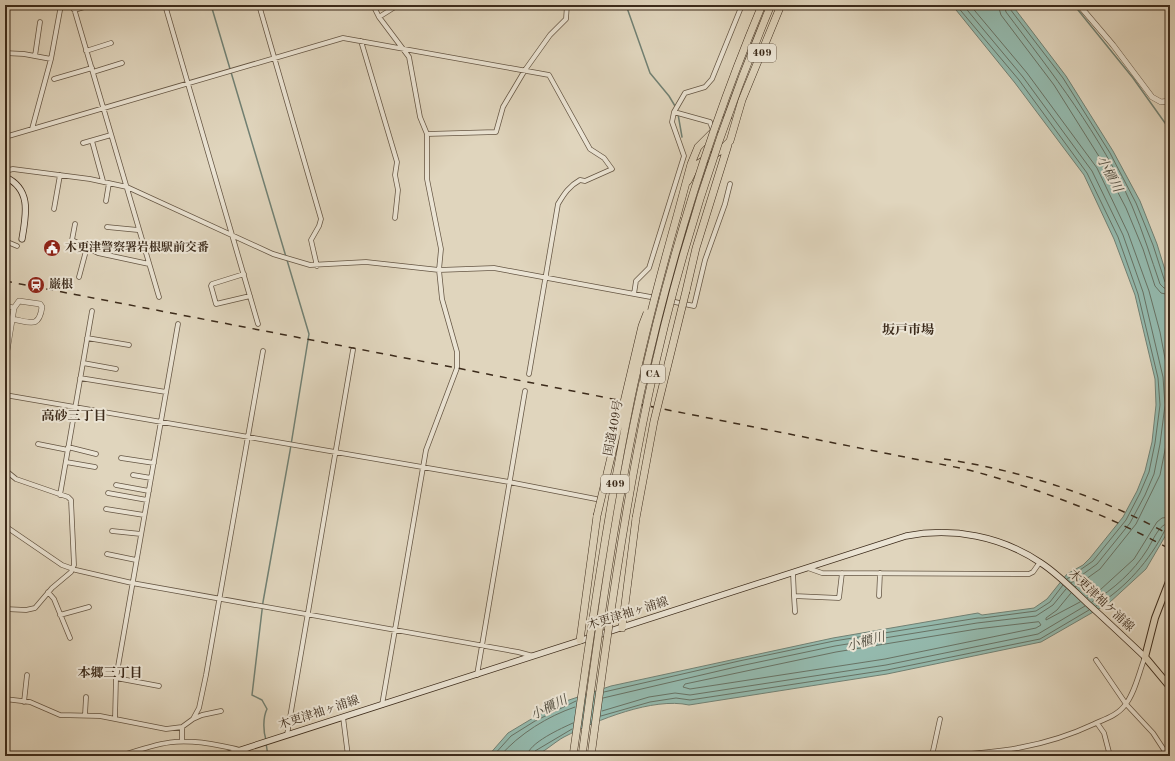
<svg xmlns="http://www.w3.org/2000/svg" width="1175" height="761" font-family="'Old Standard TT','Noto Serif JP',serif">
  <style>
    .water { fill: #94b9ad; stroke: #718073 }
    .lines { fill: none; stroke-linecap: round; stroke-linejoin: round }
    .shore { stroke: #687264; stroke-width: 1 }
    .stream { stroke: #718073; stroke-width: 1.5 }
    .minor-casing { stroke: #655644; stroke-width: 5.5 }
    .tertiary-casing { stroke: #655644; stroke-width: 6 }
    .secondary-casing { stroke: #3c2b1b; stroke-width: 7 }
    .primary-casing { stroke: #3c2b1b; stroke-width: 8 }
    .trunk-casing { stroke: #3c2b1b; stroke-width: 8 }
    .minor { stroke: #ebe4d4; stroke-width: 4 }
    .tertiary { stroke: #ebe4d4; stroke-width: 5 }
    .secondary { stroke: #ebe4d4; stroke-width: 5.5 }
    .primary { stroke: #e0d5bd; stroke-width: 6 }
    .trunk { stroke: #e0d5bd; stroke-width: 7 }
    .rail { stroke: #3c2b1b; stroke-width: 1.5; stroke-dasharray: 7 7; stroke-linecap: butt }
    .trunk-bridge-casing { stroke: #3c2b1b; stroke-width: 8; stroke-linecap: butt }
    .motorway-bridge-casing { stroke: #3c2b1b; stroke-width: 8; stroke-linecap: butt }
    .trunk-bridge { stroke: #e0d5bd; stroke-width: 7 }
    .motorway-bridge { stroke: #e0d5bd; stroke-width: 7 }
    .labels { text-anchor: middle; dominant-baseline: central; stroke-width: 4; stroke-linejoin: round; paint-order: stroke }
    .shield { fill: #ebe4d4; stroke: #706252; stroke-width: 1 }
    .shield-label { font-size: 11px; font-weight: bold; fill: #3c2b1b }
    .poi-label { font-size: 12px; font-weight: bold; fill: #3c2b1b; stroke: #ebe4d4; text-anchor: start }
    .street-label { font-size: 12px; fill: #3c2b1b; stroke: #ebe4d4 }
    .water-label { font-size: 13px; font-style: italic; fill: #524e40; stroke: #ebe4d4 }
    .neighbourhood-label { font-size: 13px; font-weight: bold; fill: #3c2b1b; stroke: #ebe4d4 }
  </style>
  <rect width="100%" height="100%" fill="#e0d5bd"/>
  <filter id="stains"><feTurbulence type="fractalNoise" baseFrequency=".005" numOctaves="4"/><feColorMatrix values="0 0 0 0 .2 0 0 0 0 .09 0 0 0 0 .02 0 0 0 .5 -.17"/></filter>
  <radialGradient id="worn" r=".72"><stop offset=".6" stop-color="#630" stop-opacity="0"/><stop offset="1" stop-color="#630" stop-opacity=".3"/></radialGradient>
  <path class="water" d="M952 5H1012L1066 76 1113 151 1140 201 1157 244 1170 286V528L1146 569 1109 603 1041 642 887 674 689 705C653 697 597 720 564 737 556 741 542 754 534 756 520 759 502 756 488 756L508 733 533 718 566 701 611 686 833 638 978 613 982 615 1034 608 1047 599 1067 574 1083 565 1090 558 1123 517 1137 491 1145 471 1152 442 1156 405 1155 379 1135 295 1114 239 1084 175 1015 83Z"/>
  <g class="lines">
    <path class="shore" d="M956 5 1019 80 1087 173 1118 237 1138 294 1158 378 1160 405 1155 443 1149 472 1140 493 1126 520 1093 561 1067 579
      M963 5 1023 77 1092 171 1123 235 1143 292 1163 377 1165 405 1160 444 1154 474 1145 495 1130 523 1097 564 1071 583
      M970 5 1027 73 1097 168 1128 233 1149 291 1160 332 1170 385
      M998 5 1001 15 1054 85 1100 158 1126 208 1143 249 1155 286 1161 293 1170 295
      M1004 5 1006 12C1052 73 1101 135 1132 206 1143 232 1151 258 1160 284L1164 288 1170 289
      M1009 5 1010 9 1063 78 1110 153 1136 203 1153 245 1165 282 1170 284
      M1075 587 1100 569 1136 524 1160 475 1166 445 1170 415
      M1071 593 1057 610 1046 618V620L1080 602
      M1087 598 1100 590 1134 559 1157 522 1162 518 1170 517
      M1092 602C1113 590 1134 571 1147 550 1153 541 1159 523 1170 523
      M1096 606C1126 588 1150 560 1165 530L1170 528
      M1039 622 1041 625 1036 628 885 659 690 689 683 687 685 684 836 652 977 629Z
      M604 692 739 661 834 641 978 618H983L1036 611 1050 602 1063 585
      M603 698 740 666 835 646 977 623 1036 616 1053 605 1066 589
      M602 711 649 697 675 693 690 695 886 665 1038 634 1085 606
      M601 716 650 702 676 698 690 700 887 670 1040 639 1089 610
      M493 756 511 736 535 721 576 701
      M500 756C519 734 548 716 575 707
      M527 756C528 743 562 728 573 723
      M533 756 535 751 572 729"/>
    <path class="stream" d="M211 5 309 334 290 451 263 602 252 695 262 700 267 709C263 717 263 731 266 740
      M626 5 650 73 669 96 675 106
      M1074 5 1133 78 1170 130
      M678 114 682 137
      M266 743 268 756"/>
    <g class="minor-casing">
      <path id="minor" d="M73 5 159 297
        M165 5 258 324
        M259 5 321 219 319 226 311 240 317 266
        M373 5 379 17 409 57 420 117 427 134V179L441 249 439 270 442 299 457 352V368L426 450 382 705
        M74 10 91 5
        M379 17 398 5
        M361 41 397 162 395 175 398 190 395 218
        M86 51 111 43
        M5 53 24 54 51 59
        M35 56 40 22
        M93 72 122 63
        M54 79 92 68
        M674 112 710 122 713 130
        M32 129 51 59 61 5
        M427 134 496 132 503 107 525 70 550 35 566 19 567 5
        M5 137 343 38 549 75 590 149 604 158 612 169 585 181 580 180C569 186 564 194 558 204L529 374
        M92 141 103 181
        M83 143 111 135
        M5 171 13 169 90 179 127 187 273 254 310 265 366 262 439 270 494 268 656 298
        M106 201 109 183
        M54 209 60 175
        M75 224 72 240 98 253 149 264
        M107 227 138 230
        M5 241 17 246
        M244 274 212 284 211 286 216 304 250 296
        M79 277 87 247
        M634 294 636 281 649 268 684 156 672 122 674 112 685 93 705 87 712 79 742 5
        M670 301 694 306 705 260 725 204 730 184
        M5 305 14 308
        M87 338 129 345
        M83 363 116 369
        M80 378 166 392
        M5 395 509 482 596 499
        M38 444 68 450
        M68 447 96 454
        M121 458 154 463
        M66 462 95 467
        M5 470 16 479 68 497 71 500 74 565 71 572 52 588 35 608 26 610 5 609
        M133 475 151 478
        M116 485 149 491
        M108 493 147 500
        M60 495 92 311
        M106 509 144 515
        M5 526 62 565 76 570 132 583 518 652 533 656
        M112 531 141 534
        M107 554 136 560
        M808 568 822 573 1029 574 1033 572 1040 562
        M793 573 794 596
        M48 592 54 599 70 638
        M879 596 880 573
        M795 612 794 596 839 598 842 573
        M60 615 89 607
        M1096 660 1126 704 1153 733 1168 756
        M477 675 525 391
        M116 678 159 686
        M5 699 30 702 60 715 100 716 166 729 182 727 193 719 199 708 206 675 263 351
        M24 702 27 675
        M85 715 86 697
        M343 717 348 756
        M115 719 116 678 178 324
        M193 719 202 715 221 711
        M1097 723 1104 733 1110 756
        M287 735 353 350
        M182 741V727
        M120 756C162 742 178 737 222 746 233 748 245 750 255 756
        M333 756 334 755
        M933 756V751L940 719
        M944 756C999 752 1043 748 1094 724 1105 719 1118 715 1125 705 1135 693 1139 672 1145 657"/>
    </g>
    <g class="tertiary-casing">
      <path id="tertiary" d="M1079 5 1113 45 1152 97 1161 102 1170 101
        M5 363 14 308 19 301 40 304 42 307C39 329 30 322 12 319"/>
    </g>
    <g class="secondary-casing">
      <path id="secondary" d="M5 177C32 189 26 215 22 239
        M222 756 906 536C953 527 1001 536 1041 563 1058 574 1072 589 1087 603 1107 621 1126 639 1145 657"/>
    </g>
    <g class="primary-casing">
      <path id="primary" d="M1170 43V73
        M1170 579 1155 618 1145 657 1170 687"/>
    </g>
    <g class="trunk-casing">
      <path id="trunk" d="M688 181 696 165 720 151 730 141 742 100 781 5
        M677 216 691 164 698 147 728 117
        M686 291 696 248 728 145
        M622 628 636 518
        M580 640 597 516"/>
    </g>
    <use href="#minor" class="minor"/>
    <use href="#tertiary" class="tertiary"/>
    <use href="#secondary" class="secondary"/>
    <use href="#primary" class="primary"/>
    <use href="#trunk" class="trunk"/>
    <path class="rail" d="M5 281 457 368 965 469C1038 488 1103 513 1170 549
      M944 459C1024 471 1099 496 1170 535"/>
    <g class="trunk-bridge-casing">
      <path id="trunk-bridge" d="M597 516 642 326 647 313
        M636 518 654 421 686 291
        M573 756C590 636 607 516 631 398 644 336 660 276 677 216"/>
    </g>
    <g class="motorway-bridge-casing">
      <path id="motorway-bridge" d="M582 756C598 635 614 514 640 395 669 262 709 131 762 5
        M591 756C607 636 623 517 648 398 676 264 718 132 771 5"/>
    </g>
    <use href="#trunk-bridge" class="trunk-bridge"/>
    <use href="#motorway-bridge" class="motorway-bridge"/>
  </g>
  <defs>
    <g id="civic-disc" transform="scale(0.9)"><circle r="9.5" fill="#8f2418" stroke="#ebe4d4"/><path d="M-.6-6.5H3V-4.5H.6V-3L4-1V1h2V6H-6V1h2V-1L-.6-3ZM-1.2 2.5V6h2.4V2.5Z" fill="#fff"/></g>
    <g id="station-disc" transform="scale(0.9)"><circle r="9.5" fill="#8f2418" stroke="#ebe4d4"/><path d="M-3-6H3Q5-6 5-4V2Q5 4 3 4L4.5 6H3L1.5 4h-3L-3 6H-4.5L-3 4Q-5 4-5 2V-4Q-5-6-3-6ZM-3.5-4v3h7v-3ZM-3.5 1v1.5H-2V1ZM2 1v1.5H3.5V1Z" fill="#fff"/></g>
  </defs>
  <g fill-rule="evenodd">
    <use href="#civic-disc" x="52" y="248"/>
    <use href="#station-disc" x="36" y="285"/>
  </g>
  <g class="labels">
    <g class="shield">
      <rect x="748" y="44" width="28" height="18" rx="3"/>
      <rect x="641" y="365" width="24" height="18" rx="3"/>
      <rect x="601" y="475" width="28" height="18" rx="3"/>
    </g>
    <g class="shield-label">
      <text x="762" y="53">409</text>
      <text x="653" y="374">CA</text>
      <text x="615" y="484">409</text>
    </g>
    <g class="poi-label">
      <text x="65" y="248">木更津警察署岩根駅前交番</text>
      <text x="49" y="285">巌根</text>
    </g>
    <g class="street-label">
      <text transform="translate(614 428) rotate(-79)">国道409号</text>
      <text transform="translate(1101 601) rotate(43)">木更津袖ケ浦線</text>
      <text transform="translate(628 614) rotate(-17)">木更津袖ヶ浦線</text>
      <text transform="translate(319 713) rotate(-18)">木更津袖ヶ浦線</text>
    </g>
    <g class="water-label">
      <text transform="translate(1109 174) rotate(62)">小櫃川</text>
      <text transform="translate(866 642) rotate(-15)">小櫃川</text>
      <text transform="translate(549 708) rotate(-26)">小櫃川</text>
    </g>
    <g class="neighbourhood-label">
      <text x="908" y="330">坂戸市場</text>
      <text x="74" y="416">高砂三丁目</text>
      <text x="110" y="673">本郷三丁目</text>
    </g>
  </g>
  <rect width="1175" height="761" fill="none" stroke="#e0d5bd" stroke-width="20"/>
  <rect x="6" y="6" width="1163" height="749" fill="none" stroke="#3c2b1b" stroke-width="2"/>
  <rect x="10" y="10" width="1155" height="741" fill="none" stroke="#3c2b1b"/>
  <rect width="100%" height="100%" filter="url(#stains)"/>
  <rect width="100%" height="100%" fill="url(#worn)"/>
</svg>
